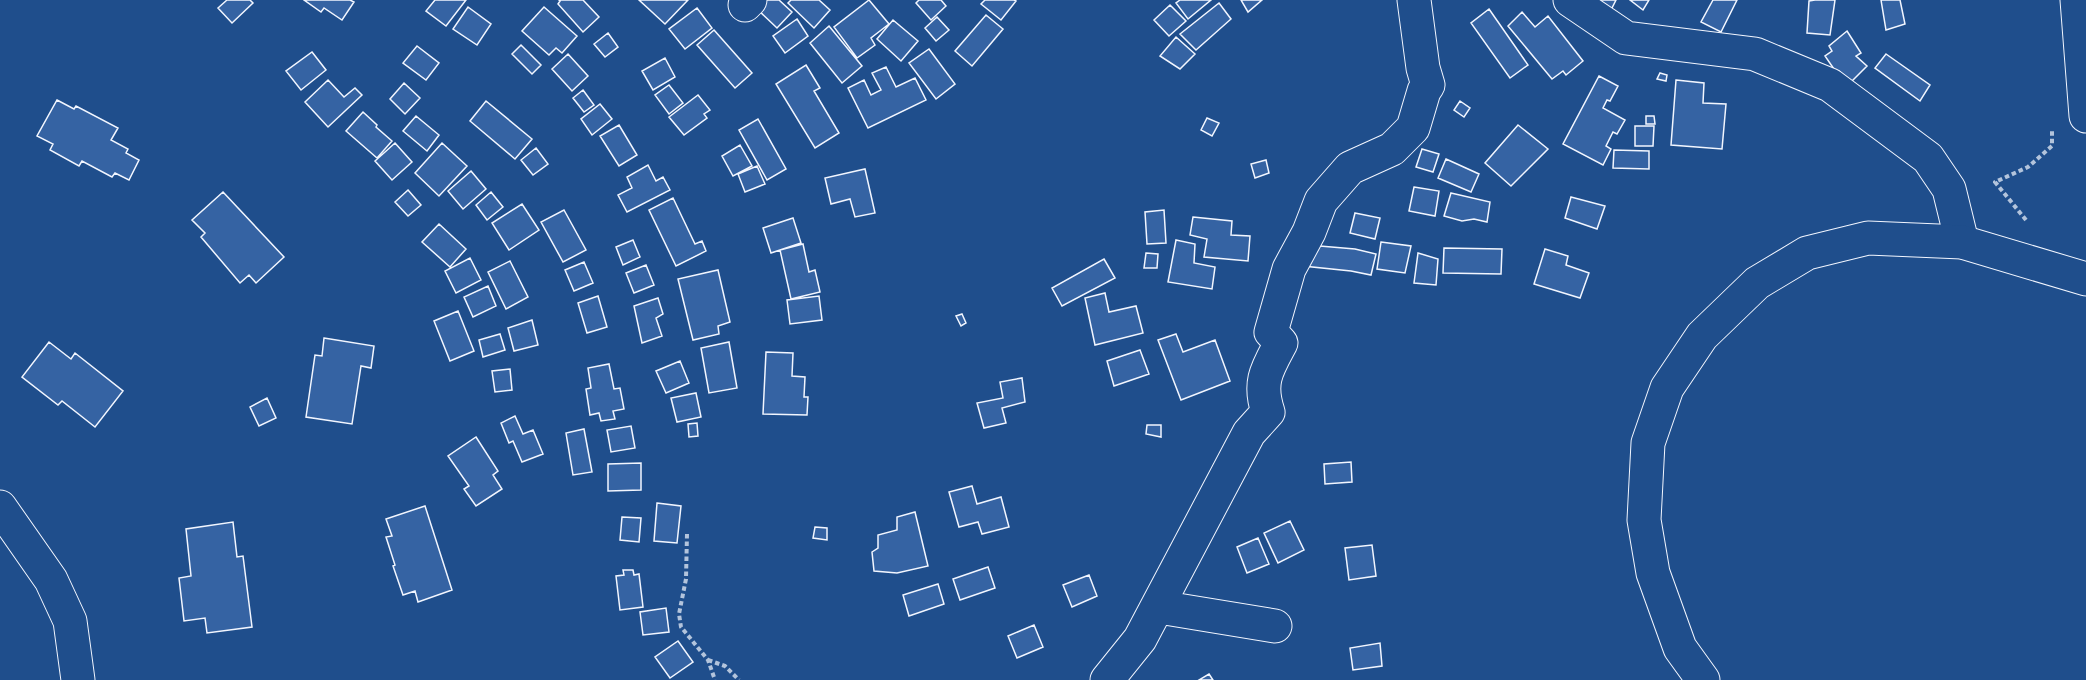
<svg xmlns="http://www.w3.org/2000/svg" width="2086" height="680" font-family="'Nunito Sans',sans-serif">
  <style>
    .building { fill: #3563a3; stroke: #f2f6ff; stroke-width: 1.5 }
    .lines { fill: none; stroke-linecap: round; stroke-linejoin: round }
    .street-casing { stroke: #f2f6ff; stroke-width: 35 }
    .primary-casing { stroke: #f2f6ff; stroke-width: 35 }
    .path { stroke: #b3c4dc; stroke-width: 4; stroke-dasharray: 4.5 3; stroke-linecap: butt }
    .street { stroke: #1f4e8c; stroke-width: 33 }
    .primary { stroke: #1f4e8c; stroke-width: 33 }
  </style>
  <rect width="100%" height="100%" fill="#1f4e8c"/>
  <path class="building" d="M227 0H250L253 3 232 23 218 8Z
    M304 0H350L354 2 342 20 324 8 321 12Z
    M435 0H466L446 26 426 11Z
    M559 0H583L599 17 583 32 558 4 560 1Z
    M639 0H688L665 24Z
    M763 0H779L792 12 777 28 756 8Z
    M791 0H819L830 10 814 28 788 3Z
    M869 0 889 24 871 38 875 45 857 58 834 27Z
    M919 0H941L946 6 931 20 916 3Z
    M985 0H1014L1016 1 1001 20 981 4Z
    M1180 0H1211L1188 19 1176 3Z
    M1241 0H1262L1248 12Z
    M1595 0H1616L1611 10Z
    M1630 0H1649L1643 10Z
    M1713 0H1737L1721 32 1701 22Z
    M1815 0H1835L1830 35 1807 33 1809 1Z
    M1881 0H1900L1905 24 1886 30Z
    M1219 3 1231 19 1196 50 1180 34Z
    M1170 5 1186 21 1169 36 1154 20Z
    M468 7 491 24 477 45 453 29Z
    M544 7 577 36 562 53 556 48 549 55 522 31Z
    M697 8 712 28 685 49 669 29Z
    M1489 9 1528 65 1510 78 1471 23Z
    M1522 12 1535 27 1548 16 1583 61 1566 75 1563 71 1552 79 1508 26Z
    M986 15 1003 29 972 66 955 51Z
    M937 17 949 30 936 41 925 28Z
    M797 19 808 36 785 53 773 36Z
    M893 20 918 41 901 61 877 39Z
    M829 26 862 66 842 83 810 43Z
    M714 30 752 73 735 88 697 45Z
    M1847 31 1861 53 1856 56 1867 66 1851 82 1839 71 1836 72 1825 56 1832 51 1829 46Z
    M608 33 618 47 605 57 594 44Z
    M1176 37 1195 54 1180 69 1160 56Z
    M521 45 541 65 532 74 512 54Z
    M417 46 439 63 426 80 403 63Z
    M929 49 955 84 936 99 909 63Z
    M312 52 326 70 301 90 286 71Z
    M568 54 588 76 572 91 552 69Z
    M1886 54 1930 85 1920 101 1875 68Z
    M665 58 675 77 653 90 642 71Z
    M806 65 820 88 814 91 839 133 815 148 776 84Z
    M886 67 896 87 915 78 926 100 868 128 848 88 864 80 871 95 881 90 872 73Z
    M1660 73 1667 75 1666 81 1657 79Z
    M1599 76 1618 86 1610 101 1607 100 1603 108 1625 120 1617 134 1613 132 1606 146 1611 149 1603 165 1563 144Z
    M328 80 344 97 355 88 362 95 328 127 305 102Z
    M1676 80 1704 83 1703 103 1726 104 1722 149 1671 145Z
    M404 83 420 98 405 114 390 99Z
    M669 85 683 103 669 114 655 95Z
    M583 90 594 105 584 112 573 98Z
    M698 95 710 110 704 114 707 118 684 135 669 117Z
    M57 100 74 109 76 106 118 128 111 140 128 149 126 153 139 160 129 180 115 173 112 177 82 161 79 166 50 150 53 144 37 136Z
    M486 101 532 139 515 159 470 121Z
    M1460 101 1470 108 1464 117 1454 110Z
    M600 104 612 119 592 135 581 119Z
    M363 112 377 125 376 127 392 141 377 158 346 131Z
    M416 116 439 135 427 151 403 131Z
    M1646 116H1654L1655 124H1646Z
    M1207 118 1219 123 1212 136 1201 130Z
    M758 119 786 169 767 180 739 130Z
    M619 125 637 155 619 166 600 136Z
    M1518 125 1548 149 1511 186 1485 163Z
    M1635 126H1654L1653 146H1635Z
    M395 143 412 162 392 180 375 161Z
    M442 143 467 166 439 196 415 173Z
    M740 145 752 166 733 176 722 156Z
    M536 148 548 164 533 175 521 160Z
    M1422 149 1439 154 1433 172 1416 167Z
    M1614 150 1649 151V169L1613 168Z
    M1446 159 1479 174 1471 192 1438 178Z
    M1266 160 1269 173 1255 178 1251 164Z
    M648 165 656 181 663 177 670 190 627 212 618 195 632 188 627 177Z
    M757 166 765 184 745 192 738 174Z
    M865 169 875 213 855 217 850 199 831 204 825 178Z
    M471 171 486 189 463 209 448 191Z
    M1414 187 1439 191 1435 216 1409 211Z
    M408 190 421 205 408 216 395 202Z
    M223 192 284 257 256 283 249 275 240 283 201 237 205 233 192 220Z
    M491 192 503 207 487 220 476 205Z
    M1451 193 1490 202 1487 222 1474 219 1462 221 1444 216Z
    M1571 197 1605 206 1597 229 1565 218Z
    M673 198 695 244 702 241 706 251 676 266 649 210Z
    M522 204 539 230 509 250 492 223Z
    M564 210 586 250 563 262 541 222Z
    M1164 210 1166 243 1147 244 1145 212Z
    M1355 213 1380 218 1375 239 1350 233Z
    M1193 217 1232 221 1231 235 1250 236 1248 261 1204 257 1207 239 1190 235Z
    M793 218 801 243 771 253 763 228Z
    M439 224 466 249 450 267 422 242Z
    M633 240 640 257 623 265 616 247Z
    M1176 240 1195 244 1194 263 1215 267 1212 289 1168 282Z
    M1381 242 1411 246 1405 273 1377 269Z
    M803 244 809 272 815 270 820 292 791 299 780 250Z
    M1308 245 1355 249 1376 254 1371 275 1351 271 1303 266Z
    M1444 248 1502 249 1501 274 1443 273Z
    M1545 249 1568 256 1566 265 1589 273 1580 298 1534 284Z
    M1146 253 1158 254 1157 268H1144Z
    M1418 253 1438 259 1436 285 1414 283Z
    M470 258 481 280 456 293 445 271Z
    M1104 259 1115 278 1062 306 1052 288Z
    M510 261 528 297 506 309 488 272Z
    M584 262 593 283 574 291 565 270Z
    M646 265 654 285 634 293 626 273Z
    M718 270 730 322 718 326 719 334 693 340 678 279Z
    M488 286 496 306 473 317 464 297Z
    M1105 293 1109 312 1136 306 1143 333 1095 345 1085 298Z
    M598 296 607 327 587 333 578 303Z
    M819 296 822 320 790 324 787 300Z
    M658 298 663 314 656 318 662 336 642 343 634 306Z
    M458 311 474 351 450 361 434 321Z
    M962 314 966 323 961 326 956 316Z
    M532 320 538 345 514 351 508 328Z
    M500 334 505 350 483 357 479 340Z
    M1176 334 1183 352 1215 340 1230 381 1181 400 1158 340Z
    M324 338 374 346 371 368 361 366 352 424 306 417 315 355 322 356Z
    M49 342 71 359 75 353 123 391 95 427 62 401 58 405 22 377Z
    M729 342 737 388 709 393 701 348Z
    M1140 350 1149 374 1114 386 1107 361Z
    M766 352 793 353 792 376 805 377 804 397H808L807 415 763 414Z
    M680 361 689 383 666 393 656 371Z
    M609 364 614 389 620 388 624 409 613 411 615 419 601 421 599 413 590 415 586 389 591 388 588 368Z
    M510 369 512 390 495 392 492 371Z
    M1022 378 1025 402 1002 408 1006 423 984 428 977 403 1003 398 1000 382Z
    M696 393 701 417 677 422 671 398Z
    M267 398 276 418 259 426 250 407Z
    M515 416 523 434 533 430 543 454 522 462 513 441 509 443 501 423Z
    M697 423 698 436 689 437 688 424Z
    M1147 425H1161V437L1146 434Z
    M631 426 635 448 611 452 607 430Z
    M584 429 592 472 573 475 566 433Z
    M476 437 498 471 493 475 502 489 476 506 464 489 469 486 448 456Z
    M1351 462 1352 482 1325 484 1324 464Z
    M641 463V490L608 491V464Z
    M972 486 977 504 1001 497 1009 527 982 534 978 522 959 527 949 492Z
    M657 503 681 506 677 543 654 541Z
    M425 506 452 590 418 602 415 591 403 595 393 566 395 565 386 537 392 536 386 519Z
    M915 512 928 566 897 573 874 571 872 552 878 548V535L897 530V517Z
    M622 517 641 518 639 542 620 540Z
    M1290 521 1304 550 1278 563 1264 533Z
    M233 522 237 557 243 556 252 627 207 633 205 618 184 621 179 578 191 576 186 529Z
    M815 527 827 528V540L813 538Z
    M1258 538 1269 564 1247 573 1237 547Z
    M1372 545 1376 576 1349 580 1345 548Z
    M988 567 995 588 960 600 953 579Z
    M623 570H633L634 575 639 574 643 607 620 610 616 576 624 575Z
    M1089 575 1097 596 1072 607 1063 585Z
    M938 584 944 604 909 616 903 595Z
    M666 608 669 632 643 635 640 612Z
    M1034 625 1043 647 1017 658 1008 636Z
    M678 641 693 662 670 678 655 657Z
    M1380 643 1382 666 1353 670 1350 648Z
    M1209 674 1213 680H1199Z"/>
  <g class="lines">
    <g class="street-casing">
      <path id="street" d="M1570 0 1626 38 1755 54 1830 85 1928 158 1949 189 1962 242
        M745 5 750 0
        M0 507 51 580 70 621 78 680
        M1159 607 1275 626
        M1107 680 1140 639 1249 433 1268 412C1258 382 1267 369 1281 343L1271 332 1289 269 1309 232 1321 201 1350 168 1392 149 1413 128 1424 91 1428 85 1423 68 1414 0"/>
    </g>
    <g class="primary-casing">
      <path id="primary" d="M2077 0 2086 116
        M1703 680 1680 648 1653 573 1644 520 1648 443 1667 388 1702 336 1757 283 1807 253 1868 238 1962 242 2086 279"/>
    </g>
    <path class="path" d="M2026 220 1995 182 2028 167 2052 146V130
      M687 534 686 579 679 614 681 627 708 660 715 680
      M708 660 725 666 739 680"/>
    <use href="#street" class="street"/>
    <use href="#primary" class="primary"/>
  </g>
</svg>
